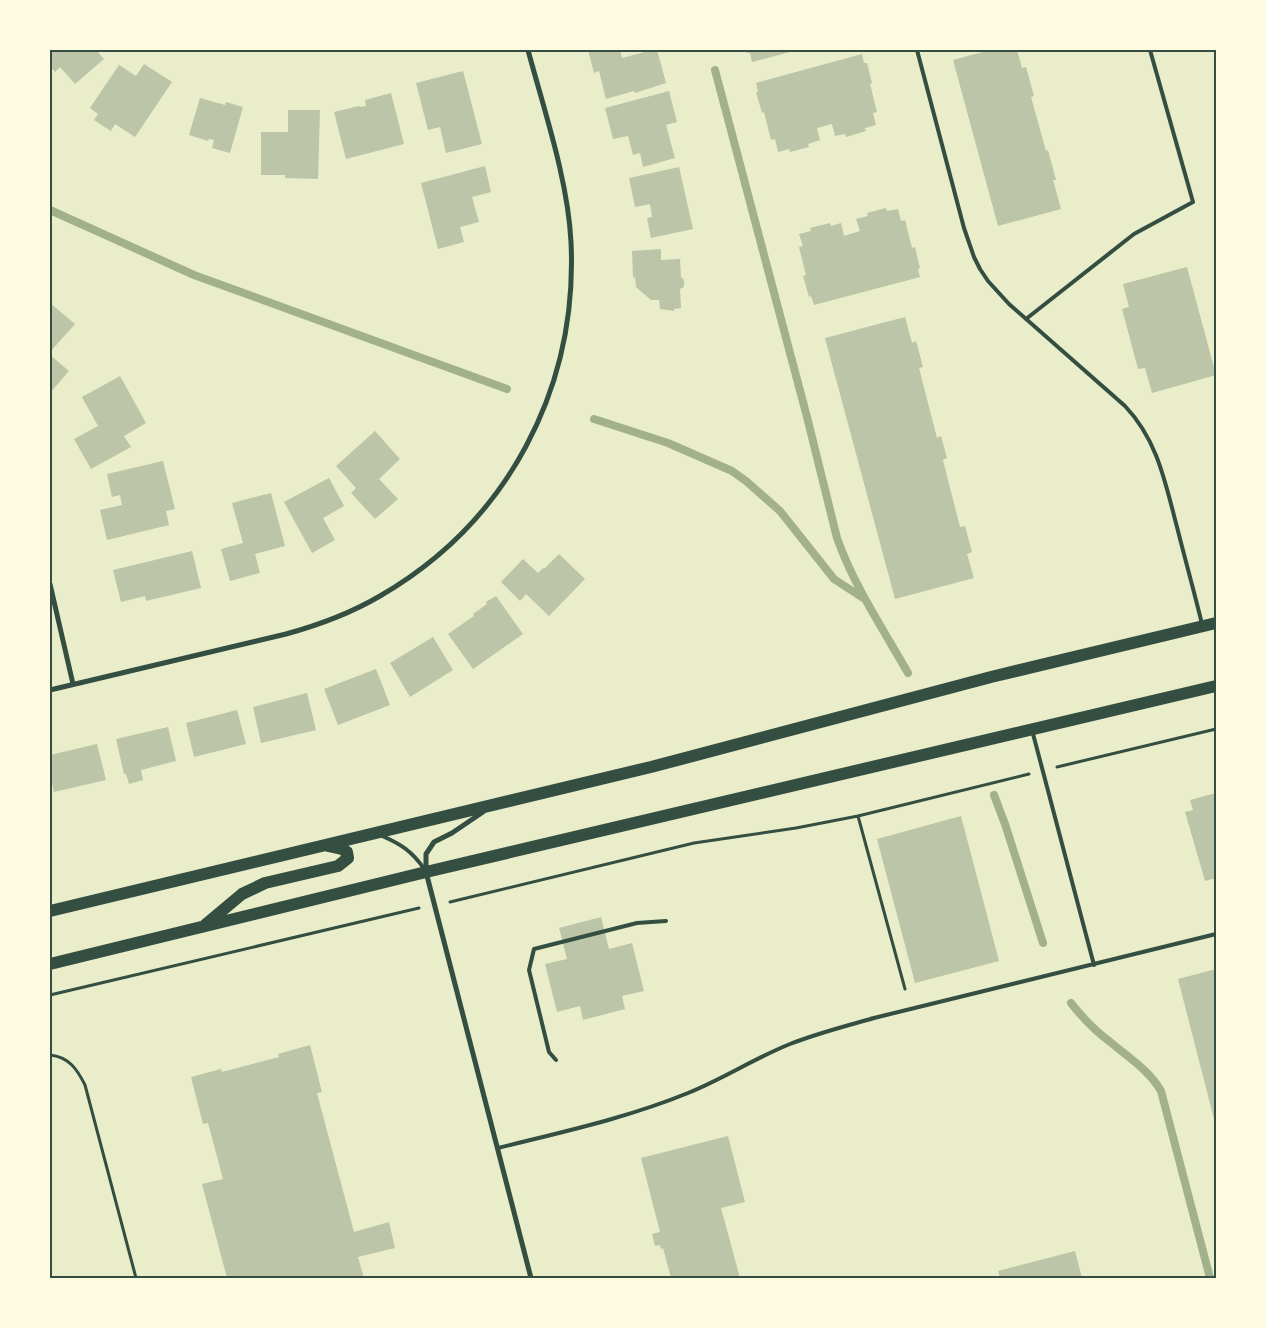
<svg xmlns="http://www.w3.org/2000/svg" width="1266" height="1328" font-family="'Public Sans',sans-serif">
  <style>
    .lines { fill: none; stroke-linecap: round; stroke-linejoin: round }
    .stream { stroke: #a3b18a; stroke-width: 8 }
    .building { fill: #bcc5a7 }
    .path { stroke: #344e41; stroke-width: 3 }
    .service { stroke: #344e41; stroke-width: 4 }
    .minor { stroke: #344e41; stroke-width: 5 }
    .primary { stroke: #344e41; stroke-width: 12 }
    .neatline { fill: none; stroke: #344e41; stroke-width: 2 }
  </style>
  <rect width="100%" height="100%" fill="#e9edc9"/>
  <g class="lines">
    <path class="stream" d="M715 70 807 417 837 538C854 586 883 629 908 673
      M50 210 194 275 507 389
      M594 419 668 443 732 471 746 481 780 511 834 579 863 598
      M994 795 1005 824 1043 943
      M1071 1003C1082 1017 1094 1030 1109 1041 1128 1057 1149 1070 1161 1091L1210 1278"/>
  </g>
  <path class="building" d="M50 50H96L104 59 75 84 60 67 55 72 50 66Z
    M588 50H620L622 58 652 50H657L666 83 635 93 634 91 606 99 599 71 594 73Z
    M746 50H793L794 51 752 62 750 53H747Z
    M990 50H1017L1022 68 1026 67 1034 96 1031 97 1046 151 1048 150 1056 180H1053L1061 209 998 226 953 60Z
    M862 54 864 63H867L872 83 870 84 877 112 873 113 876 125 865 128 866 131 846 137 845 134 835 136 832 124 817 128 820 140 808 144 809 147 790 152 789 149 778 152 775 139 771 140 764 112 762 113 756 92H758L756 83Z
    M144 64 172 82 135 137 115 124 111 131 94 120 98 114 90 108 119 65 136 76Z
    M463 71 482 144 446 153 440 127 428 130 416 83Z
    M669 91 677 122 666 125 675 158 643 167 640 153 633 155 628 136 613 139 605 108Z
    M391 93 404 144 346 159 334 112 359 106 360 107 366 106 365 100Z
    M200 98 225 105 226 102 243 107 230 153 212 148 214 140 209 139 208 141 189 135Z
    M288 110H320L318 179 285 178V175H261V132H288Z
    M485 166 491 192 472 197 479 222 460 227 464 242 438 249 421 183Z
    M679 167 693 229 651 238 647 218 652 217 650 204 635 207 629 178Z
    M886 208 887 211 898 209 901 221 905 220 912 248 915 247 920 268 918 269 920 277 814 305 811 296 809 297 803 276 806 275 799 247 803 246 799 234 811 231 810 228 830 223 831 226 841 223 844 236 860 231 856 219 868 216 867 213Z
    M661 249V260L680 259 681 277 684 280V287L680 289 681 308 674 309V311L660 309 659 300H651L636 287 635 277 633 278 632 251Z
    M1187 267 1216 375 1152 393 1145 368 1138 369 1122 309 1129 307 1123 284Z
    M50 303 75 324 50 352Z
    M905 317 912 343 916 341 923 367 919 368 937 438 941 436 947 458 943 460 960 527 965 526 972 552 967 554 974 578 895 599 825 338Z
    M50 355 69 371 50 393Z
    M120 376 146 423 124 436 131 447 91 469 74 439 98 426 82 397Z
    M375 431 400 459 379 479 398 499 375 519 351 493 356 488 336 466Z
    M163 461 175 509 166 511 169 525 107 540 100 510 122 505 120 495 112 497 107 474Z
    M329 478 344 506 323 518 335 540 312 553 284 502Z
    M271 493 285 546 255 554 260 573 230 581 221 549 243 543 232 503Z
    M192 551 201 588 146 601 145 596 121 602 113 570Z
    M559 554 585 579 549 616 526 594 520 601 501 582 523 559 538 573 543 568 544 569Z
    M496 596 523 634 473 669 448 634 474 616 473 614 487 604 486 602Z
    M433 637 453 670 410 697 390 663Z
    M376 669 390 705 338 725 324 689Z
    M307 693 316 730 261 743 253 707Z
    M237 710 246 744 194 757 186 723Z
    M168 727 176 761 141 770 143 780 129 784 126 774H124L116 739Z
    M97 744 106 780 54 792 50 775V755Z
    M1216 793V878L1205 881 1185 812 1193 810 1190 800Z
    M961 816 999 961 915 983 877 839Z
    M601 917 609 949 632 943 644 991 622 996 625 1009 583 1020 580 1006 557 1012 545 964 567 959 559 928Z
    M1216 969V1123H1215L1178 979Z
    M310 1045 322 1092 317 1093 354 1232 389 1222 395 1248 358 1257 364 1278H227L202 1184 223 1179 208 1123 203 1124 191 1077 221 1069 222 1072 279 1057 278 1054Z
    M728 1136 745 1202 721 1208 740 1278H671L663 1248 661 1249 660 1245 655 1246 652 1234 660 1232 641 1158Z
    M1075 1251 1082 1278H1000L998 1271Z"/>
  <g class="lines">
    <path class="path" d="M1057 767 1216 729
      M858 816 905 989
      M450 902 694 843 796 828 858 816 1029 774
      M50 995 419 908
      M50 1055C69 1057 77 1069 85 1085L136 1278"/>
    <path class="service" d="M917 50 964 228 974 257 980 269 988 281 1009 304 1125 406C1158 441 1165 482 1177 527 1185 559 1194 591 1202 624
      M1026 319 1134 234 1193 202 1150 50
      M1032 730 1094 965
      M380 835C401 844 412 851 425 870
      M556 1060 549 1052 529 970 534 949 637 923 666 921
      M498 1148C562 1132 627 1118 688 1093 723 1079 755 1058 790 1044 818 1033 846 1026 874 1018L1216 934"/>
    <path class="minor" d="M50 584 73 684
      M50 690 286 634C319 625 351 613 380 596 508 522 578 388 571 242 568 180 544 110 528 50
      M483 812 452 833 434 842 426 854V872L531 1278"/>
    <path class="primary" d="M50 911 651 767 991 677 1216 623
      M205 925 242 894 265 883 338 866 348 858 347 852 342 849 328 846
      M50 964 426 872 1216 686"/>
  </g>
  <rect width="1266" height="1328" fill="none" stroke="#fefae0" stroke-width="102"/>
  <rect x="51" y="51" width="1164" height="1226" class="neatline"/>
</svg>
